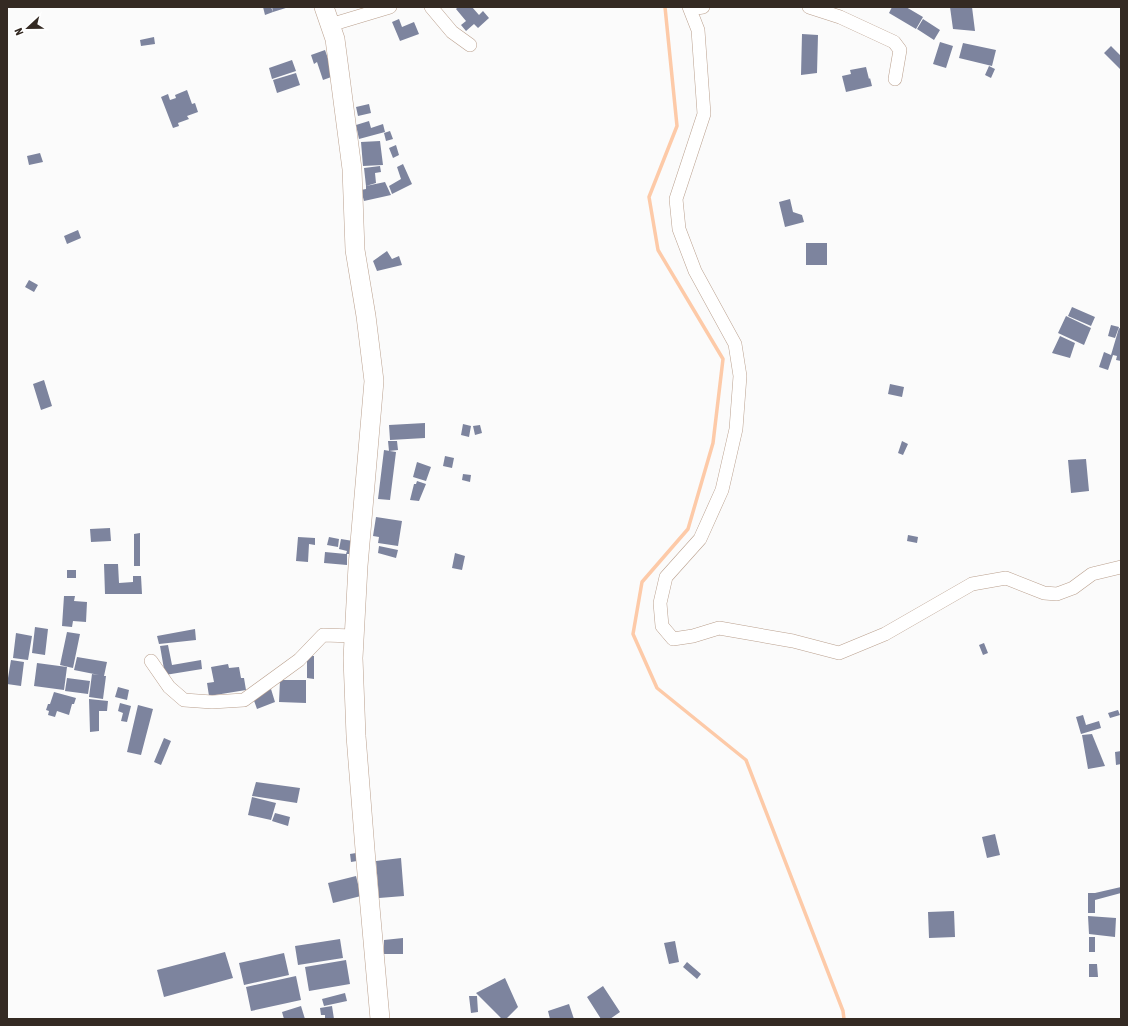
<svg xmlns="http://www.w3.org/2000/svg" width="1128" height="1026" font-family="'Asap Condensed',sans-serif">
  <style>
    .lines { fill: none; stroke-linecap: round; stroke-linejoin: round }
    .stream { stroke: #fdcaa8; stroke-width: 3.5 }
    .building { fill: #7d849e }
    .street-casing { stroke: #baa08e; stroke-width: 14 }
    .secondary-casing { stroke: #baa08e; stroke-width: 20 }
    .street { stroke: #fff; stroke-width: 13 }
    .secondary { stroke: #fff; stroke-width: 19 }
  </style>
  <rect width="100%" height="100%" fill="#fbfbfb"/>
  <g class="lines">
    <path class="stream" d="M665 7 677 126 649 197 658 250 723 359 713 443 688 529 642 582 633 634 657 688 746 760 843 1011 844 1019"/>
  </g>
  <path class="building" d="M263 7H271L273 12 265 15Z
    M272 7H289L273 12Z
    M458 7H472L479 15 483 11 489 18 478 28 474 24 466 31 461 25 466 21 456 9Z
    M892 7H906L923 17 916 29 889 13Z
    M950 7H972L975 31 953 29Z
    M399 19 402 27 414 22 419 34 400 41 392 22Z
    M923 19 940 30 934 40 917 29Z
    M802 34 818 35 817 73 801 75Z
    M154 37 155 44 141 46 140 40Z
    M940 42 953 46 946 68 933 64Z
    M963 43 996 50 992 66 959 58Z
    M1111 46 1121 56V70L1104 53Z
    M325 50 334 76 323 80 317 62 314 64 311 55Z
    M292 60 296 71 272 79 269 68Z
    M989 66 995 69 991 78 985 75Z
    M866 67 869 79 870 78 872 86 846 92 842 76 851 74 850 70Z
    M296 73 300 85 277 93 273 80Z
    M187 90 192 104 195 103 198 112 187 116 189 119 178 123 179 126 173 128 161 97 168 94 170 100 176 98 175 95Z
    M369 104 371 113 358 116 356 107Z
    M369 121 371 128 383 124 385 132 359 139 356 125Z
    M390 131 393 139 386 141 384 133Z
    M380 141 383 165 363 166 361 142Z
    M396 145 399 155 393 158 389 148Z
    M40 153 43 162 29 165 27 156Z
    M403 164 412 184 392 194 389 186 401 179 397 167Z
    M380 166 381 172 375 173 376 183 366 186 364 168Z
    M385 182 391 195 364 201 361 190 366 189V186Z
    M790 199 793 212 802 215 804 222 785 227 779 202Z
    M78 230 81 238 67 244 64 236Z
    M806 243H827V265H806Z
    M387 251 392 259 399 256 402 265 377 271 373 261Z
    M29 280 38 285 34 292 25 287Z
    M1072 307 1095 317 1091 326 1068 316Z
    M1066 316 1091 328 1084 345 1058 333Z
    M1111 325 1119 327 1115 338 1108 336Z
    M1119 328 1121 329V361L1116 360 1117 356 1113 355 1108 370 1099 367 1104 352 1111 355Z
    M1060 336 1075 343 1070 358 1052 353Z
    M44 380 52 406 41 410 33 384Z
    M890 384 904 387 902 397 888 394Z
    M425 423V438L390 440 389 425Z
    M463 424 471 426 469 437 461 435Z
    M480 425 482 433 475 435 473 426Z
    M388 441H397L398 450 389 451Z
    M902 441 908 444 903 455 898 453Z
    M384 450 396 452 390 500 378 499Z
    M445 456 454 458 452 468 443 466Z
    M1086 459 1089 491 1071 493 1068 460Z
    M417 462 431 467 426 481 413 477Z
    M463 474 471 475 470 482 462 480Z
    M417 481 426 484 419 501 410 500 414 484H416Z
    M376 517 402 521 398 546 378 543 379 537 373 536Z
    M110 528 111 541 91 542 90 529Z
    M140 533V566H134V534Z
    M908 535 918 537 917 543 907 541Z
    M298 537 315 538V545L309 544 308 562 296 561Z
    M329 537 339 539 338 547 327 545Z
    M341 539 353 541 351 554H347V565L324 563 325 552 346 554 347 551 339 549Z
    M379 546 398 550 396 558 378 553Z
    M455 553 465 556 462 570 452 568Z
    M104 564H118L119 583 133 582V576H141L142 594H105Z
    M67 570H76V578H67Z
    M64 596H75L74 601 87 602 86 622 73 621 72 627 62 626Z
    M35 627 48 629 45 655 32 653Z
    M195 629 196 640 159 644 157 636Z
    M67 632 80 634 73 668 60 665Z
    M16 633 32 636 28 660 13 658Z
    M984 643 988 653 983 655 979 645Z
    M168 645 172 665 201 660 202 669 165 675 160 646Z
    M307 656H314V679L307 678Z
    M77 657 107 662 104 676 74 670Z
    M11 660 24 662 21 686 7 684Z
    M37 663 67 667 64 690 34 686Z
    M228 664 229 668 239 667 241 678H244L246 690 209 696 207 683 214 682 211 667Z
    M92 674 106 676 103 699 89 697Z
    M67 678 90 681 88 694 65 691Z
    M280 680H306V703L279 702Z
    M118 687 129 690 127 700 115 697Z
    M271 689 275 702 257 709 252 695Z
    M54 692 76 698 74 704H72L69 715 57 711 55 717 48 715 49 711 46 710 48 704H50Z
    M89 699 108 701 107 711H99V731L90 732Z
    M120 703 131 706 127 722 121 721 123 713 118 711Z
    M138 705 153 709 141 755 127 752Z
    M1118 710 1120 715 1110 718 1108 713Z
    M1083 715 1086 725 1099 721 1101 728 1081 734 1076 717Z
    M1092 734 1105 766 1088 769 1082 735Z
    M164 738 171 741 161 765 154 762Z
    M1121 751V764L1116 765 1115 752Z
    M256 782 300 788 297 803 252 796Z
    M252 797 276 803 271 820 248 815Z
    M275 813 290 817 288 826 272 821Z
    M995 834 1000 855 987 858 982 837Z
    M356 853 357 861 351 862 350 854Z
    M401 858 404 896 379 898 376 861Z
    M356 876 361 896 333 903 328 883Z
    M1121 887V893L1095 900V913H1088V893H1095Z
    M954 911 955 937 929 938 928 912Z
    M1088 916 1116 918 1115 937 1089 934Z
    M1089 937H1095V952H1089Z
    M403 938V954H384V940Z
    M340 939 343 958 298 965 295 946Z
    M675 941 679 962 669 964 664 943Z
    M225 952 233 978 164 997 157 970Z
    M284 953 289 975 244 985 239 963Z
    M346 960 350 984 309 991 305 967Z
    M687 962 701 974 697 979 683 967Z
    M1089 964H1097L1098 977H1089Z
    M296 976 301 1000 251 1011 246 987Z
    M505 978 518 1007 506 1019H502L476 993Z
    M603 986 620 1012 610 1019H601L587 997Z
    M345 993 347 1001 324 1006 322 999Z
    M469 996H477L478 1012 471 1013Z
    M569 1004 574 1019H550L548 1011Z
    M301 1006 305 1019H284L282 1012Z
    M332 1006 334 1019H325V1015H321L320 1008Z"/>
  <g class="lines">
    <g class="street-casing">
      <path id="street" d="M431 7 452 32 470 45
        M689 7 698 30 704 114 676 199 679 229 695 271 735 344 740 376 736 429 722 490 700 539 666 577 660 603 662 626 673 639 693 636 719 628 793 641 839 653 885 634 972 584 1006 578 1044 593 1057 594 1073 588 1092 574 1121 567
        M809 7 840 17 894 42 900 50 895 79
        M690 9 703 7
        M330 25 390 7
        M151 661 169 687 184 700 212 702 244 700 299 660 323 635 354 636"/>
    </g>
    <g class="secondary-casing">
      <path id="secondary" d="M324 7 335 39 352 169 355 250 366 316 374 381 358 566 353 658 356 736 366 862 380 1019"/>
    </g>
    <use href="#street" class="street"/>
    <use href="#secondary" class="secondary"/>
  </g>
  <rect width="1128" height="1026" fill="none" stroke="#342a23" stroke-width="16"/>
  <g transform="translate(28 28) rotate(248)" stroke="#ffffff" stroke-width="3" paint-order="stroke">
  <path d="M0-3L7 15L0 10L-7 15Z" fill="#342a23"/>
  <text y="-6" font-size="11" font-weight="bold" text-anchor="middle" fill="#342a23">N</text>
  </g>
</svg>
